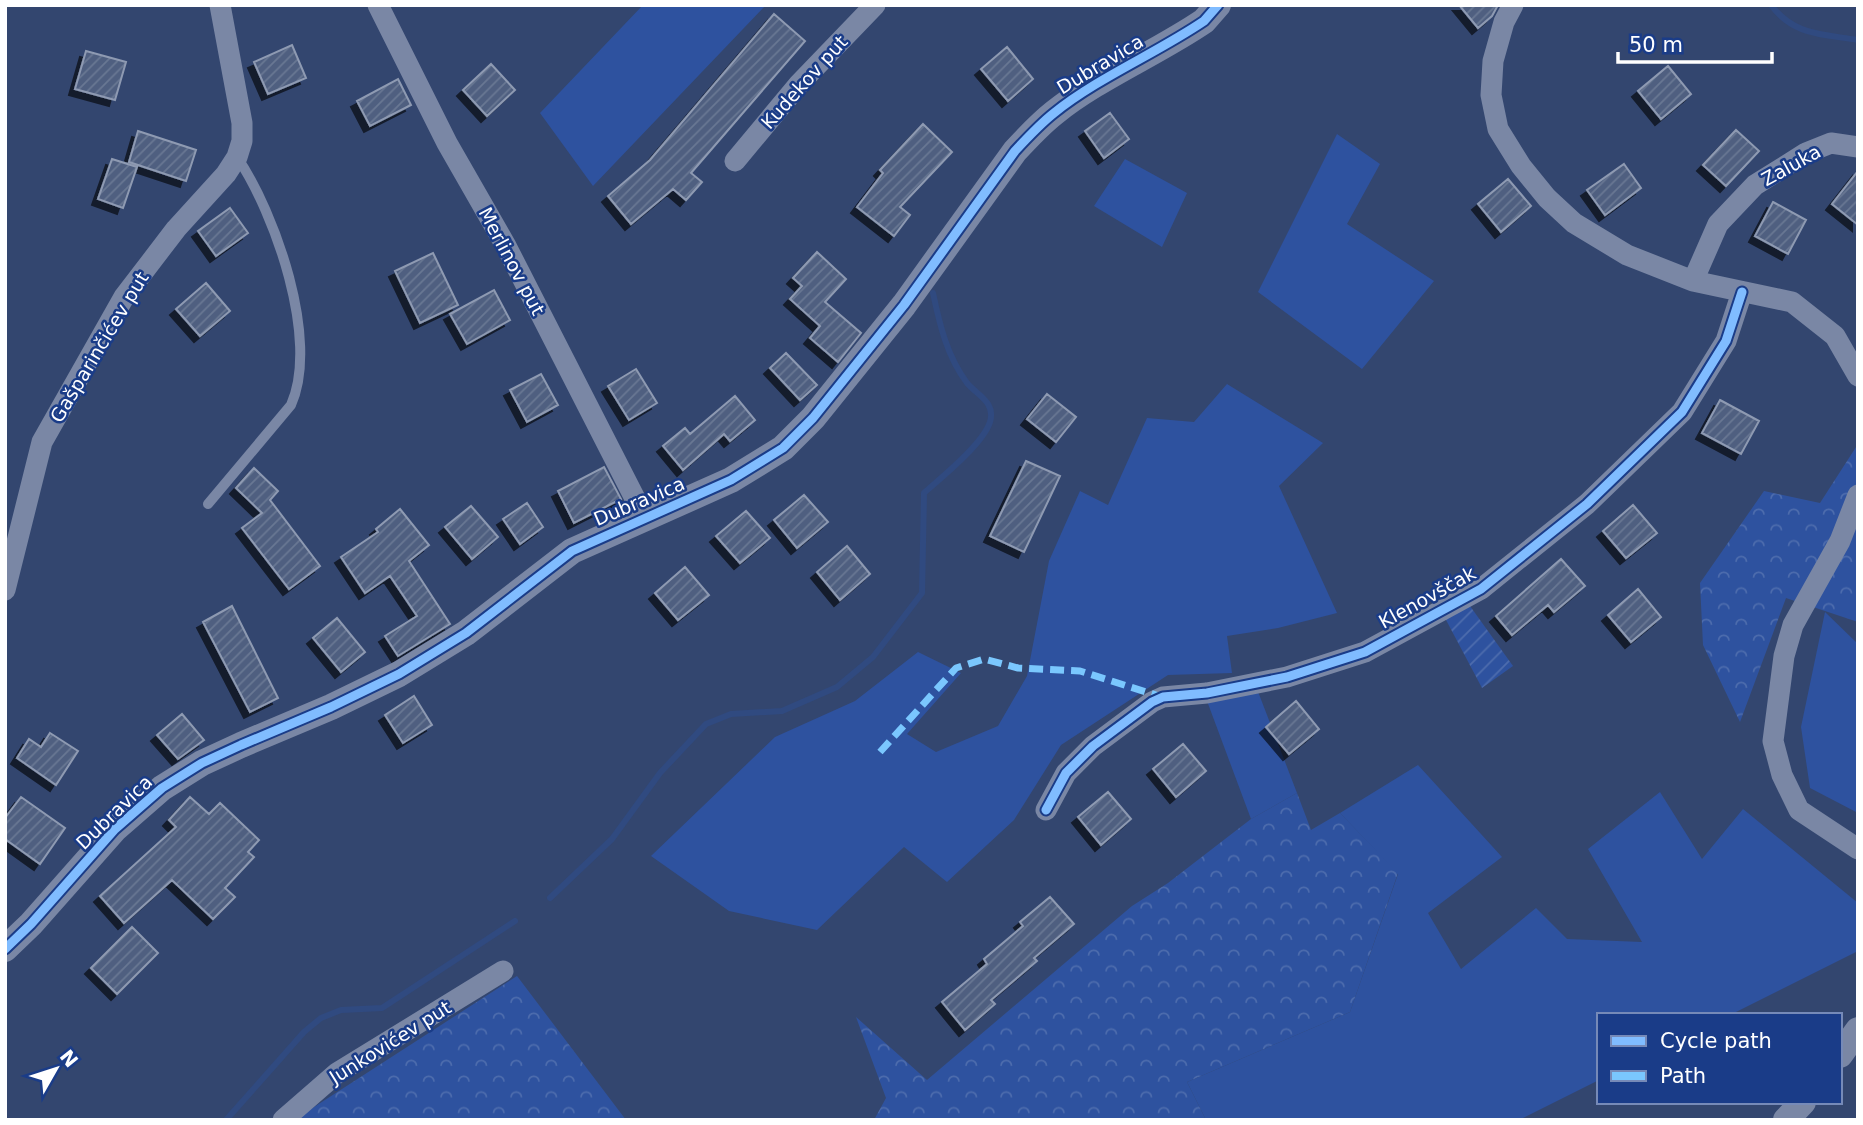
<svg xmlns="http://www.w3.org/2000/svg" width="1863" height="1125" font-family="'DejaVu Sans',sans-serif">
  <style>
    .grass { fill: #2e529f }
    .forest { fill: url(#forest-crowns) }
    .garden { fill: url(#garden-furrows) }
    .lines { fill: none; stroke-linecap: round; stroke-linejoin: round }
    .stream { stroke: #304a80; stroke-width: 6 }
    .building { fill: url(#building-hatch); stroke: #8e9ab2; stroke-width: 2; filter: url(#shadow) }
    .service { stroke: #7a87a5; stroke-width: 10 }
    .minor { stroke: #7a87a5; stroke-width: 21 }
    .tertiary { stroke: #7a87a5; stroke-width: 26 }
    .quiet { stroke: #7ac7fe; stroke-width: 7; stroke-dasharray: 14 7; stroke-linecap: butt }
    .cycleway-casing { stroke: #1a3c88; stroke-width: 13 }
    .cycleway { stroke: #80bcff; stroke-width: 9 }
    .labels { text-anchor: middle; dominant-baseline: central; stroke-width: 5; stroke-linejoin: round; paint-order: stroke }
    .street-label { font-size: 19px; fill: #fff; stroke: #1a3c88 }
  </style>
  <defs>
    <pattern id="forest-crowns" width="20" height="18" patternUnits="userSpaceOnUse" patternTransform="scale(1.75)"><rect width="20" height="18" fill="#2e529f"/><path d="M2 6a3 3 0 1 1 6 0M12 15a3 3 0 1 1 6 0" fill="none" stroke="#4d6cad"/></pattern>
    <pattern id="garden-furrows" width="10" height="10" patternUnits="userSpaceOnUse" patternTransform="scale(1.75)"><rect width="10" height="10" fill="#2e529f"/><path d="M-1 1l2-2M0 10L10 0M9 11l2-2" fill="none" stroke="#4d6cad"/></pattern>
    <pattern id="building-hatch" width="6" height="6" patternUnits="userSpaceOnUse" patternTransform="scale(1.75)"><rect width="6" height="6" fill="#4f5f80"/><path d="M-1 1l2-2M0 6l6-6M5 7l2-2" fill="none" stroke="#697793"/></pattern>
    <filter id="shadow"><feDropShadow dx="-6" dy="6" stdDeviation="0" flood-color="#0009"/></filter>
  </defs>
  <rect width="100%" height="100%" fill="#33466f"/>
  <path class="grass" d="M643 5H766L593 186 540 113Z
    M1337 134 1380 164 1347 224 1434 281 1362 369 1258 292Z
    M1125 159 1187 193 1162 247 1094 206Z
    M1227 384 1323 443 1279 486 1337 613 1278 628 1227 636 1232 673 1168 675 1061 745 1014 820 947 882 904 847 817 930 729 911 651 856 775 737 855 701 918 652 961 673 907 734 936 752 998 726 1027 676 1049 561 1080 491 1108 505 1147 418 1194 422Z
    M1825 612 1858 644V813L1810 788 1801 727Z
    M1257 689 1297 793 1251 819 1207 701Z
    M1418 765 1502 857 1428 913 1461 969 1536 908 1567 939 1642 942 1588 849 1660 792 1702 859 1743 809 1858 903V951L1730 1015H1599V1080L1519 1120H1206L1187 1082 1350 1012 1398 874 1340 813Z"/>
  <path class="forest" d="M1858 444V622L1786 598 1740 722 1703 645 1700 583 1764 491 1820 503Z
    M1297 793 1311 830 1340 813 1398 873 1350 1012 1187 1082 1206 1120H874L886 1098 856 1017 927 1080 1132 906 1168 883 1251 819Z
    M517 976 626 1120H294Z"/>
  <path class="garden" d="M1470 606 1513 666 1482 688 1445 618Z"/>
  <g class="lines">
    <path class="stream" d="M1771 5C1794 36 1823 34 1858 40
      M550 898 612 839 660 773 706 724 731 714 782 711 837 687 873 657 922 593 924 493C941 478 983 444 990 422 996 402 977 395 967 383 947 356 940 326 933 293
      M226 1120 304 1032 321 1018 341 1010 382 1008 515 921"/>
  </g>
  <path class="building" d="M1459 5H1498L1492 16 1478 28Z
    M774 14 805 41 691 173 702 182 686 200 673 189 631 224 608 196 650 160Z
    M292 45 306 78 268 94 254 62Z
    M1007 47 1033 79 1008 101 981 69Z
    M86 51 126 62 115 100 75 89Z
    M491 64 515 90 487 116 463 90Z
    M1668 66 1691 94 1661 119 1638 91Z
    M398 79 411 105 370 126 357 101Z
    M1110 113 1129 139 1104 158 1085 131Z
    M923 124 952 152 900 207 910 215 894 236 857 207 883 173 880 170Z
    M1736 130 1759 151 1726 186 1703 165Z
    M138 131 196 150 186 181 129 162Z
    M112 159 137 167 123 208 98 199Z
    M1624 164 1641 188 1605 215 1587 190Z
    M1858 171V225L1832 204Z
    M1508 179 1531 206 1501 232 1478 204Z
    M1773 202 1806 220 1788 254 1755 236Z
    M230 208 248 233 216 256 198 231Z
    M817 252 846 279 825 302 861 333 838 362 810 338 820 326 790 299 802 286 793 278Z
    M433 253 458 305 420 323 395 271Z
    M206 283 230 311 200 336 176 309Z
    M494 290 510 320 467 344 450 314Z
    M786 353 817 385 800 400 770 368Z
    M636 369 657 403 629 420 608 386Z
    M541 374 558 405 527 422 510 390Z
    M1047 394 1076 417 1056 442 1027 419Z
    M735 396 755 420 730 441 724 434 683 470 663 446 685 428 690 434Z
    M1720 400 1759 421 1741 454 1702 433Z
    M1026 461 1060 476 1024 552 990 536Z
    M604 467 621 499 574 523 558 491Z
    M254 468 278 491 270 500 320 566 289 589 242 528 262 513 236 488Z
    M804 495 828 522 797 548 774 520Z
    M527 503 543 527 520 544 503 519Z
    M1633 505 1657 533 1626 558 1603 531Z
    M471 506 498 537 472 559 445 527Z
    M400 509 429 545 409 561 450 624 398 656 385 636 417 616 390 576 365 593 341 557 378 532 376 529Z
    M746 511 770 538 740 563 716 536Z
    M847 546 870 574 840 600 817 572Z
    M1561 559 1585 586 1554 612 1548 605 1512 635 1496 616Z
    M685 567 709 595 678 620 655 593Z
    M1638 589 1661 617 1631 642 1608 615Z
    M232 606 278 698 250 712 203 622Z
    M337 618 365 652 341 672 313 638Z
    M414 696 432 725 403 743 385 715Z
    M1296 701 1319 729 1289 754 1266 727Z
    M182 714 204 740 178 759 157 735Z
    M50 733 78 751 56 785 17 758 29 739 41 747Z
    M1183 744 1206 771 1176 797 1153 769Z
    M1108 792 1131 819 1101 845 1078 817Z
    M21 797 65 828 40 864 5 839V818Z
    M190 797 209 814 220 803 259 840 248 852 254 857 225 888 235 897 213 919 172 880 124 923 100 896 176 827 169 820Z
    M1050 897 1074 924 1034 958 1037 961 991 1000 995 1004 965 1030 942 1002 987 964 984 959 1023 926 1020 922Z
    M132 927 158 953 117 994 91 968Z"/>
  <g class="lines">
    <path class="service" d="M208 504 291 405C320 340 275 213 237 157"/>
    <path class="minor" d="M378 5 447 143 506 246 645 518
      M1513 5 1504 22 1493 61 1491 95 1498 129 1521 166 1547 198 1574 223 1627 255 1693 281 1792 302 1835 336 1858 376
      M735 161 799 84 875 5
      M1693 281 1718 224 1755 185 1806 153 1831 143 1858 147
      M1858 495 1840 541 1793 625 1784 656 1773 741 1782 775 1799 810 1858 849
      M5 590 42 442 124 297 176 229 226 174 237 157 242 141V123L220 5
      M1046 810 1066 773 1093 746 1152 702 1163 697 1207 693 1287 677 1365 652 1481 589 1587 504 1682 412 1726 341 1742 292
      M283 1120 337 1073 503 971"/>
    <path class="tertiary" d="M5 949 31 924 115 829 162 788 202 763 241 745 331 707 399 674 466 633 572 551 731 480 783 448 813 418 904 305 1015 151C1027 138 1040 124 1054 113 1097 78 1157 53 1204 21L1218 5
      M1840 1055 1858 1030
      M1786 1120 1803 1102"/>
    <path class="quiet" d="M880 752 956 668 984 659 1018 668 1080 671 1162 697"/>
    <g class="cycleway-casing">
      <path id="cycleway" d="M1046 810 1066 773 1093 746 1152 702 1163 697 1207 693 1287 677 1365 652 1481 589 1587 504 1682 412 1726 341 1742 292
        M5 949 31 924 115 829 162 788 202 763 241 745 331 707 399 674 466 633 572 551 731 480 783 448 813 418 904 305 1015 151C1027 138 1040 124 1054 113 1097 78 1157 53 1204 21L1218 5"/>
    </g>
    <use href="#cycleway" class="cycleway"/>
  </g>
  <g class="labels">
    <g class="street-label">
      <text transform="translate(1100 64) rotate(-31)">Dubravica</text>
      <text transform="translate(804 82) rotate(-48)">Kudekov put</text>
      <text transform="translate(1791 165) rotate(-29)">Zaluka</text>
      <text transform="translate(512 261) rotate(62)">Merlinov put</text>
      <text transform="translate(99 347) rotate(-59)">Gašparinčićev put</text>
      <text transform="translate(639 501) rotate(-23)">Dubravica</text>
      <text transform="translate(1427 597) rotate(-29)">Klenovščak</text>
      <text transform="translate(114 812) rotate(-44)">Dubravica</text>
      <text transform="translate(390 1042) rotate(-32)">Junkovićev put</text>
    </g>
  </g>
  <rect width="1863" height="1125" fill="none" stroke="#ffffff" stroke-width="14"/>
  <rect x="1597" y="1013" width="245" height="91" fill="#1a3c88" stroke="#768ab8" stroke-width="2"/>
  <rect x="1611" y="1036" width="35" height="10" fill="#80bcff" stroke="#768ab8" stroke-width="2"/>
  <text x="1660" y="1048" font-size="21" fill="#ffffff">Cycle path</text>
  <rect x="1611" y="1071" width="35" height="10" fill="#7ac7fe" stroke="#768ab8" stroke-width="2"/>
  <text x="1660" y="1083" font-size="21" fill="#ffffff">Path</text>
  <g transform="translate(56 1069) rotate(51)" stroke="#1a3c88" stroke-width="5" paint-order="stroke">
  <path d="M0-5L12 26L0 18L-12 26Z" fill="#ffffff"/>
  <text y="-10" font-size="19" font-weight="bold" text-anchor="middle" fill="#ffffff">N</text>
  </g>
  <path d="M1618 52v10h154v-10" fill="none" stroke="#ffffff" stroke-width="3.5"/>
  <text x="1629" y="52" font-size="21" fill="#ffffff" stroke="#1a3c88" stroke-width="5" paint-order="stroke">50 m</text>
</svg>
